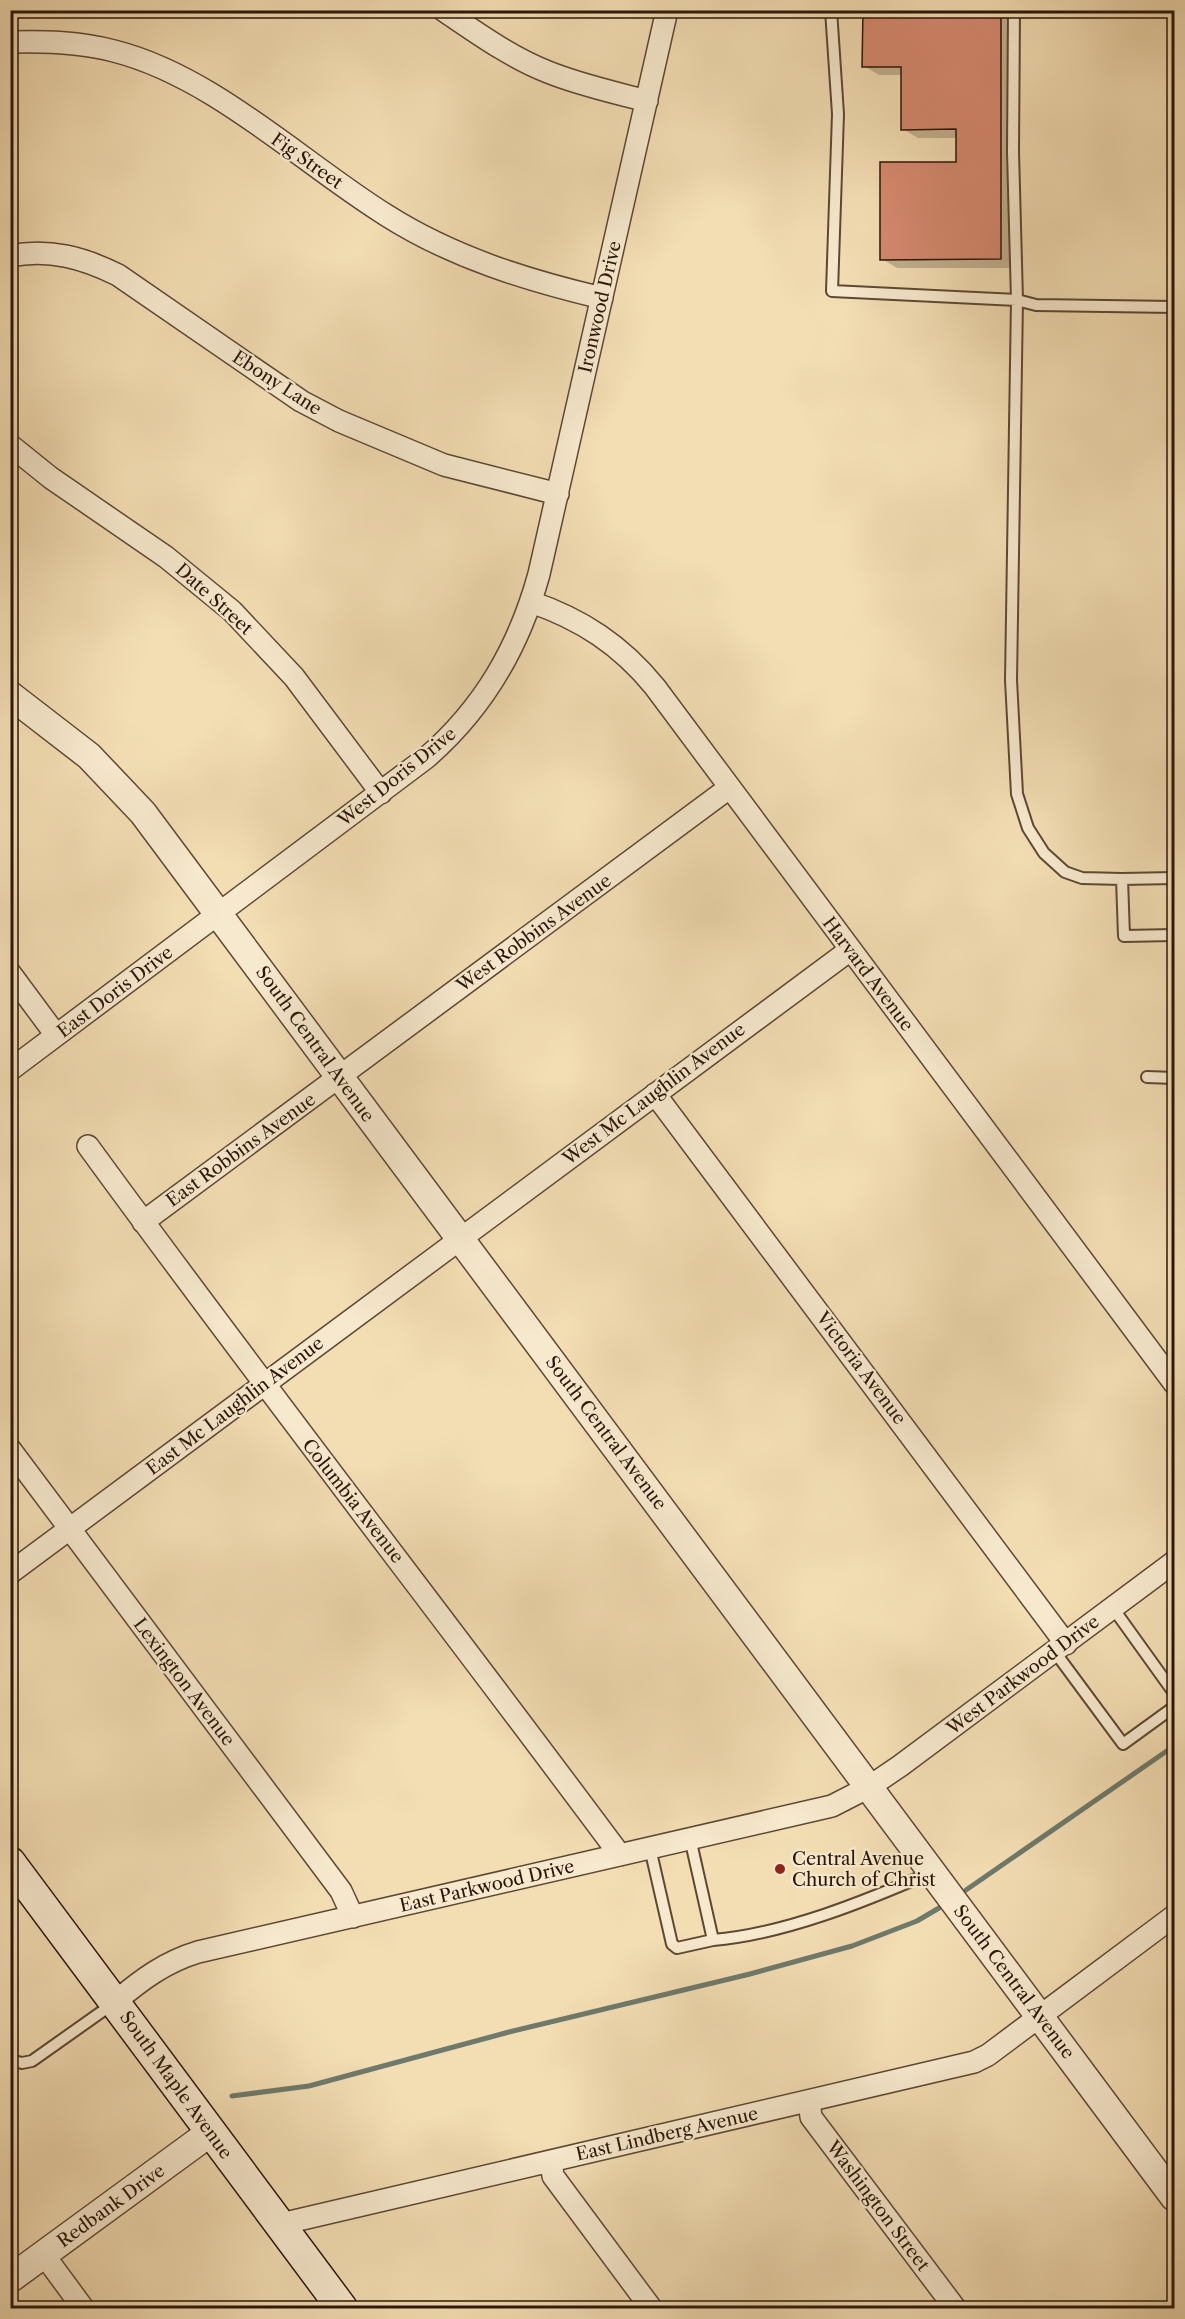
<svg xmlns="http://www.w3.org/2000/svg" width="1185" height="2319" font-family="'Libre Caslon Text',serif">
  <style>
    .shadow { fill: #0003 }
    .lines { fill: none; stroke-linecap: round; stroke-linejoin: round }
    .stream { stroke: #6e7a6b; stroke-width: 5 }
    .building { fill: #d5896f; stroke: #2b160a; stroke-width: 1.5 }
    .service-casing { stroke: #5d4834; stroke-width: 14 }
    .minor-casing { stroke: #5d4834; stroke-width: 24 }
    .tertiary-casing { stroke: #5d4834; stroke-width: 30 }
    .secondary-casing { stroke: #2b160a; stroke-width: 33 }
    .service { stroke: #f7e9ce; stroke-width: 10 }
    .minor { stroke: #f7e9ce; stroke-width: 21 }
    .tertiary { stroke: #f7e9ce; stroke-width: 27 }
    .secondary { stroke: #f7e9ce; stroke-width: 30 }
    .poi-dot { fill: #8f2418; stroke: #f7e9ce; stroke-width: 2 }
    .labels { text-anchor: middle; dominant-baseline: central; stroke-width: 4.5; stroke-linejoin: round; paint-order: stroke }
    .street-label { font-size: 18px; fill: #2b160a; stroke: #f7e9ce }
    .poi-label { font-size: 18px; fill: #2b160a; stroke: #f7e9ce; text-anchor: start }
  </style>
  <rect width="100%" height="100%" fill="#f3ddb3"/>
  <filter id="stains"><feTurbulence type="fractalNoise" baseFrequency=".00333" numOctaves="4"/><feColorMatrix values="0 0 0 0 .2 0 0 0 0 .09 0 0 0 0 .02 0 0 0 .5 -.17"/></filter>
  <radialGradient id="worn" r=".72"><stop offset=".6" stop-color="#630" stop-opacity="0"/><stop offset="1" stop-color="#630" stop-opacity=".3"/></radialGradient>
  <path class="shadow" d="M864 10H1016V268H897L882 259 958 163V138H918L903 129V75H879L864 66Z"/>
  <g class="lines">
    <path class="stream" d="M966 1890 1174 1746
      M232 2096 309 2086 509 2032 750 1974 852 1946 917 1921 939 1908"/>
  </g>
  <path class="building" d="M863 10H1001V259L880 260V162H956V129L901 130V67H862Z"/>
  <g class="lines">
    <g class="service-casing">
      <path id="service" d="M831 10 838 114 832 291 1017 300 1036 305 1174 307
        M1014 10 1013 152 1017 300 1011 680 1017 794 1028 828 1044 853 1065 872 1082 878 1122 879
        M1174 878 1122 879 1124 936 1174 935
        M1147 1077 1174 1078
        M1113 1608 1174 1693
        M1055 1652 1123 1744 1174 1707
        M690 1838 713 1940C785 1934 866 1901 932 1872
        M650 1848 672 1944 677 1948 713 1940
        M10 2060 22 2063 32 2061 114 2003"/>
    </g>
    <g class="minor-casing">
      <path id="minor" d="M443 10C477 33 510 57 548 72 580 85 613 92 647 101
        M10 42C46 41 80 42 114 51 213 76 301 162 386 215 452 257 526 280 602 298
        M10 256C49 248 84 258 118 275L301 401 339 421 444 465 558 494
        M10 445 51 478 166 557 232 611 294 677 381 793
        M531 602C581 619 621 645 655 687L1174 1383
        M10 973 56 1035
        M10 1070 426 758C484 708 519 647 539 574L667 10
        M655 1094 1066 1644
        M88 1146C262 1385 444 1618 620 1855
        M143 1222 729 788
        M10 1449 341 1891 353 1917
        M10 1573 850 950
        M115 2002C141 1980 165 1962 198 1952L832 1806 869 1787 900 1766 1174 1562
        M809 2101 811 2117 955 2308
        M551 2161 553 2176 651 2308
        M281 2224 974 2062 988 2055 1174 1916
        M44 2255 83 2308"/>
    </g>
    <g class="tertiary-casing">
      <path id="tertiary" d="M10 695 89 756 143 813 1174 2197
        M10 2279 211 2132"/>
    </g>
    <g class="secondary-casing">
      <path id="secondary" d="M10 1862 342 2308"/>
    </g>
    <use href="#service" class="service"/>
    <use href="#minor" class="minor"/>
    <use href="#tertiary" class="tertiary"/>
    <use href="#secondary" class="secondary"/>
  </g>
  <circle class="poi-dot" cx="780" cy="1869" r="6"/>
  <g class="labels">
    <g class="street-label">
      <text transform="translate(307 161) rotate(35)">Fig Street</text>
      <text transform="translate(600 307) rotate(-77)">Ironwood Drive</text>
      <text transform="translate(277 383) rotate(33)">Ebony Lane</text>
      <text transform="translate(214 599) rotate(42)">Date Street</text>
      <text transform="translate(397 777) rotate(-39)">West Doris Drive</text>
      <text transform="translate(534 933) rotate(-36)">West Robbins Avenue</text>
      <text transform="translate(868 974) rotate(53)">Harvard Avenue</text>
      <text transform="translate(115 992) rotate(-37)">East Doris Drive</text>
      <text transform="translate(315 1044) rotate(54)">South Central Avenue</text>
      <text transform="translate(654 1094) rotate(-37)">West Mc Laughlin Avenue</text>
      <text transform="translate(241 1150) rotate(-36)">East Robbins Avenue</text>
      <text transform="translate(861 1368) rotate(53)">Victoria Avenue</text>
      <text transform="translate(235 1406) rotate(-37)">East Mc Laughlin Avenue</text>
      <text transform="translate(606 1433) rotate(53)">South Central Avenue</text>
      <text transform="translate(353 1501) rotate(52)">Columbia Avenue</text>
      <text transform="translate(1023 1675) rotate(-37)">West Parkwood Drive</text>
      <text transform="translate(184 1682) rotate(53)">Lexington Avenue</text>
      <text transform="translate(487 1886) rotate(-13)">East Parkwood Drive</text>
      <text transform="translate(1014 1982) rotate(53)">South Central Avenue</text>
      <text transform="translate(176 2085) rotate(54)">South Maple Avenue</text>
      <text transform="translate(667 2134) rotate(-13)">East Lindberg Avenue</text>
      <text transform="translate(111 2206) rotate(-36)">Redbank Drive</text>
      <text transform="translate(878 2206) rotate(53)">Washington Street</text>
    </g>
    <g class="poi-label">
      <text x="792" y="1859">Central Avenue<tspan x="792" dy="21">Church of Christ</tspan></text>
    </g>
  </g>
  <rect width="1185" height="2319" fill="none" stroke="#f3ddb3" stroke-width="36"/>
  <rect x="12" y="12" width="1161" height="2295" fill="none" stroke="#2b160a" stroke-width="3"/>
  <rect x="18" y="18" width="1149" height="2283" fill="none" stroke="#2b160a" stroke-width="1.5"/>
  <rect width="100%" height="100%" filter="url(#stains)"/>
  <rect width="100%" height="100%" fill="url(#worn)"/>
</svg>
